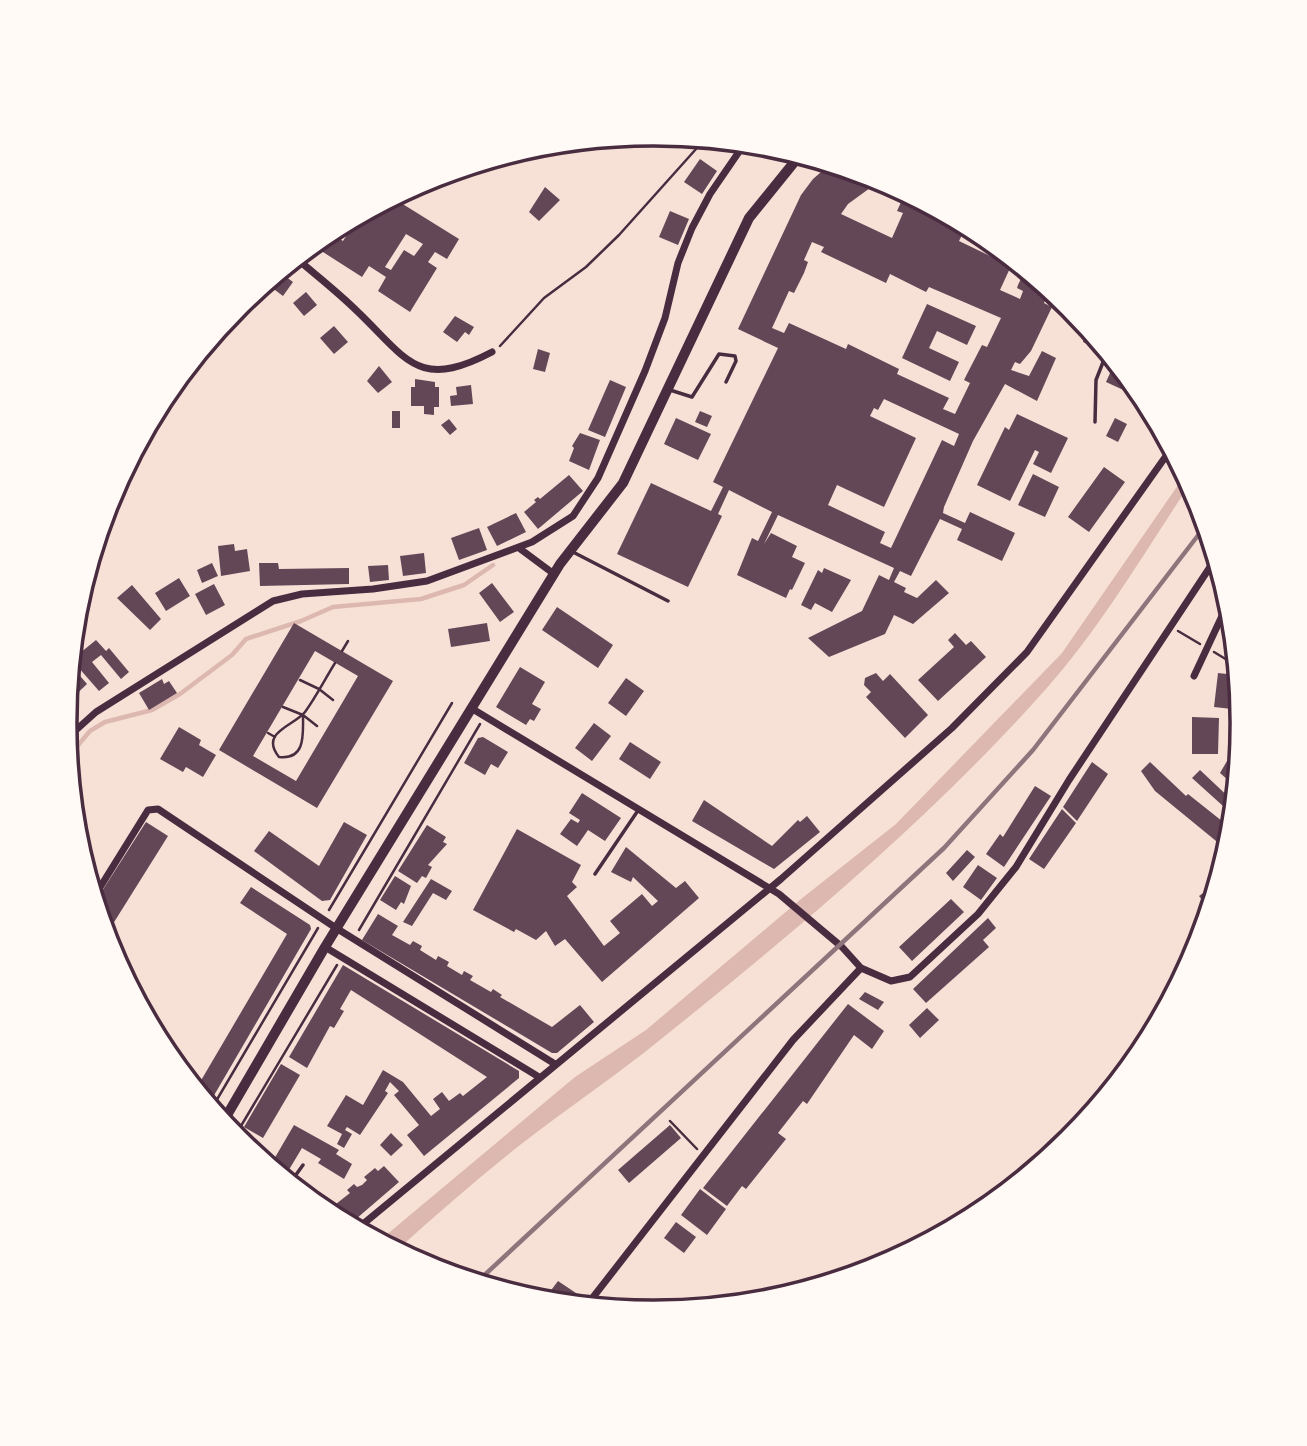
<svg xmlns="http://www.w3.org/2000/svg" width="1307" height="1446" font-family="'PT Sans Narrow',sans-serif">
  <style>
    .water { fill: #dcb8b0 }
    .lines { fill: none; stroke-linecap: round; stroke-linejoin: round }
    .stream { stroke: #dcb8b0; stroke-width: 4.5 }
    .building { fill: #644757; fill-rule: evenodd }
    .path { stroke: #4a2c40; stroke-width: 2.5 }
    .service { stroke: #4a2c40; stroke-width: 3.5 }
    .minor { stroke: #4a2c40; stroke-width: 7 }
    .secondary { stroke: #4a2c40; stroke-width: 10 }
    .rail { stroke: #8f747c; stroke-width: 4.5 }
    .rim { fill: none; stroke: #4a2c40; stroke-width: 3.5 }
  </style>
  <rect width="100%" height="100%" fill="#f7e1d7"/>
  <path class="water" d="M1185 475 1190 484C1144 553 1101 627 1046 689 926 824 786 939 645 1052 604 1084 561 1113 520 1145 477 1179 437 1214 397 1250L379 1241 575 1077 646 1030 801 899 896 824 1062 653Z"/>
  <g class="lines">
    <path class="stream" d="M68 757 90 731 105 722 152 710 180 694 232 655 246 639 301 621 333 607 421 599 464 585 493 565"/>
  </g>
  <path class="building" d="M700 159 717 171 702 194 684 182Z
    M826 163 881 180 848 204 841 214 892 238 903 213 897 211 903 198 898 195 900 191 979 232 965 229 959 241 1011 266 1000 290 1020 299 1023 291 1017 288 1018 285 1025 270 1074 311 1046 298 1044 303 1052 307 1031 351 1020 364 1015 362 1011 370 1029 376 1042 351 1056 358 1037 401 1005 384 973 441 944 507 943 513 965 523 970 512 1015 533 1002 561 957 540 962 529 940 519 911 576 900 571 894 582 906 588 904 592 917 598 936 580 949 593 913 624 894 615 885 634 829 657 808 638 862 611 879 575 889 580 894 568 778 515 764 544 771 533 797 546 792 557 805 563 792 590 790 589 786 598 737 575 752 538 758 541 772 512 729 490 718 514 722 516 688 587 617 554 651 483 711 511 723 487 713 482 778 348 738 329 801 195 813 179 828 166ZM812 242 824 247 821 252 886 283 890 274 926 292 929 287 1001 318 987 347 982 345 967 374 964 380 970 383 955 414 943 409 949 398 897 374 899 369 848 344 846 349 789 323 784 333 772 328 789 291 794 293 804 273 808 262 804 260ZM884 399 959 434 954 446 942 440 891 548 880 543 885 532 828 505 837 485 884 507 916 438 870 416 874 408 878 410Z
    M545 187 560 200 539 221 529 212Z
    M393 198 459 239 447 259 435 252 428 262 437 268 410 312 378 291 386 277 369 266 362 277 312 245 329 232 343 241 359 216ZM406 234 423 244 414 256 404 250 391 270 385 267Z
    M670 211 689 219 678 245 659 237Z
    M281 273 293 282 283 296 271 287Z
    M306 292 317 305 304 316 293 303Z
    M927 304 976 326 967 345 937 331 929 348 959 362 950 381 902 358Z
    M455 316 474 327 469 335 465 332 457 342 443 332Z
    M334 326 348 342 334 354 320 338Z
    M1088 329 1097 340 1093 347 1083 342Z
    M538 349 550 353 545 372 533 369Z
    M1115 362 1143 396 1145 400 1106 382Z
    M379 366 392 382 378 393 367 381Z
    M415 379 435 382V387H439V407H434V415L424 414V406H411V387H415Z
    M610 380 626 387 605 437 588 430Z
    M471 385 473 404 451 406 450 396 457 395 456 387Z
    M392 411H400V428H392Z
    M700 411 712 416 707 427 695 422Z
    M1017 414 1068 438 1051 473 1033 464 1039 452 1035 450 1010 501 977 485 1005 427 1009 430Z
    M676 418 711 434 698 460 664 444Z
    M1115 418 1127 424 1118 442 1106 436Z
    M449 419 457 429 450 435 441 425Z
    M580 433 600 440 589 470 569 461 574 448 572 446Z
    M1104 467 1125 482 1089 532 1068 517Z
    M1033 474 1059 487 1045 517 1018 505Z
    M569 475 583 491 538 529 524 512 536 502 534 500 538 497 540 499Z
    M516 513 526 532 497 546 487 527Z
    M479 528 487 550 459 560 451 538Z
    M234 544 235 551 247 549 250 571 221 576 218 546Z
    M424 553 426 573 403 576 400 556Z
    M212 563 218 576 202 583 197 570Z
    M259 563H278L279 569 349 568V584L260 586Z
    M388 565 389 580 370 582 368 566Z
    M824 568 851 580 832 612 815 603 811 610 801 605 818 570 822 573Z
    M179 578 190 596 166 611 155 593Z
    M492 583 514 612 500 622 479 593Z
    M214 584 225 605 206 615 195 594Z
    M132 585 161 619 150 630 117 598Z
    M557 607 613 645 598 668 542 630Z
    M294 623 393 681 317 808 219 750ZM315 651 358 676 296 781 253 756Z
    M487 623 490 641 451 647 448 629Z
    M955 633 966 645 971 641 986 657 938 701 918 680 954 647 948 640Z
    M96 640 106 651 109 648 129 672 121 679 101 655 92 662 109 683 99 691 71 659 73 644 80 653Z
    M520 667 545 682 532 704 541 709 534 721 530 719 526 725 496 707Z
    M75 670 87 684 67 703 70 674Z
    M876 673 883 681 890 674 928 715 905 738 866 697 871 692 864 685 865 678Z
    M1218 673 1236 675 1232 709 1214 707Z
    M626 678 644 691 626 716 608 703Z
    M162 679 164 684 169 681 177 693 149 710 139 693Z
    M1192 717 1219 718 1218 754H1192Z
    M594 723 611 736 592 761 575 748Z
    M179 727 201 740 199 745 216 755 203 777 186 767 183 772 160 759Z
    M483 737 508 752 498 768 491 764 485 775 464 763 478 738Z
    M630 742 661 762 650 779 619 759Z
    M1227 761 1232 765 1238 763 1236 787 1220 773Z
    M1092 762 1108 774 1077 821 1063 807Z
    M1150 762 1186 796 1188 794 1232 829 1227 850 1155 791 1141 771Z
    M1200 770 1234 802 1233 815 1192 778Z
    M1035 786 1051 796 1004 867 986 854 1000 834 1003 837Z
    M582 793 621 818 605 841 588 830 577 846 560 834 571 819 578 823 580 820 569 813Z
    M704 800 772 846 798 820 800 822 807 816 820 832 774 869 692 821Z
    M1062 809 1076 823 1044 869 1029 859Z
    M146 822 168 836 106 935 95 902Z
    M344 822 367 835 330 900 322 901 254 851 269 831 319 866Z
    M427 825 446 837 443 842 447 844 428 865 432 867 426 878 422 876 417 883 398 871Z
    M517 829 581 865 572 882 577 887 567 896 604 946 620 933 610 921 642 894 652 906 658 901 633 877 631 882 611 872 626 847 676 888 685 881 699 898 602 982 565 939 555 946 546 931 536 940 516 929 514 932 473 910Z
    M967 850 975 857 953 881 946 873Z
    M978 865 997 878 981 900 963 887Z
    M395 876 411 886 404 904 401 902 396 910 380 900Z
    M431 879 452 891 446 900 433 893 412 926 403 922Z
    M1217 883 1212 902 1209 909 1199 896Z
    M251 887 310 925 311 929 209 1104 196 1089 287 934 240 903Z
    M951 899 964 912 912 961 899 947Z
    M378 914 398 926 392 935 410 945 413 941 422 946 420 950 436 960 438 956 449 962 447 966 462 975 464 971 473 976 470 980 491 992 493 989 502 995 500 997 552 1027 580 1005 594 1022 557 1053H552L362 940Z
    M988 918 996 928 983 940 989 947 926 1003 913 989Z
    M343 965 519 1071V1078L424 1156 407 1135 419 1125 394 1095 399 1091 390 1082 385 1091 388 1093 360 1135 347 1127 345 1130 352 1134 344 1148 337 1144 342 1134 327 1126 346 1095 363 1105 383 1070 403 1082 431 1116 440 1109 433 1099 442 1092 449 1101 460 1093 463 1096 487 1077 351 990 340 1009 344 1011 334 1028 330 1026 307 1068 289 1057Z
    M865 992 884 1002 878 1010 859 999Z
    M135 996 153 1007 146 1017Z
    M848 1004 884 1031 872 1049 854 1035 807 1104 803 1101 778 1133 786 1139 746 1189 742 1186 727 1206 703 1188Z
    M927 1008 939 1020 920 1038 909 1025Z
    M281 1064 300 1075 263 1138 244 1127Z
    M294 1125 339 1150 336 1154 352 1164 344 1179 318 1163 321 1159 302 1148 284 1178 270 1166Z
    M670 1125 681 1138 629 1183 618 1170Z
    M391 1133 403 1145 391 1156 380 1145Z
    M384 1166 399 1182 349 1225 329 1214 327 1211 350 1193 347 1190 354 1184 357 1187 362 1185 367 1180 364 1177 375 1168 378 1171Z
    M700 1189 726 1209 707 1235 681 1215Z
    M676 1222 696 1237 684 1253 664 1238Z
    M558 1281 579 1295 572 1304 543 1301Z"/>
  <g class="lines">
    <path class="path" d="M500 346 544 298 586 267 619 235 705 139
      M1178 631 1200 644
      M342 651 348 641
      M1214 652 1237 666
      M300 680 319 689 333 700
      M283 707 303 715 317 726
      M303 715C303 734 306 760 279 757 259 732 294 726 305 712 316 697 325 679 335 663
      M268 733 275 737
      M329 910 452 703
      M359 930 480 724
      M212 1108 318 928
      M670 1121 697 1149
      M235 1136 337 965
      M466 1278 472 1273"/>
    <path class="service" d="M670 390 692 397 719 354 735 356 736 361 726 382
      M1095 422 1096 380 1107 352
      M571 551 668 601
      M1239 692 1235 738 1240 748
      M595 874 639 809
      M290 1183 303 1165"/>
    <path class="minor" d="M296 258C317 276 339 293 358 312 407 359 418 391 492 352
      M519 548 554 574
      M1194 676 1229 601
      M471 708 779 894 842 947 861 968 891 981 910 977 978 914 1016 867 1069 780 1216 558
      M66 739 96 712 273 601 302 594 373 589 427 581 532 542 573 516 598 478 645 371 665 318 678 263 692 228 710 194 745 143
      M94 897 148 810 158 809 336 928 555 1064
      M325 947 539 1077
      M357 1229 781 879 952 728 1027 652 1171 449
      M587 1305 793 1040 861 968"/>
    <path class="secondary" d="M223 1122 325 947 560 564 623 483 749 218 800 155"/>
    <path class="rail" d="M477 1282 944 848 1033 750 1206 525"/>
  </g>
  <path d="M0 0H1307V1446H0ZM653 146H654A576 576 0 0 1 1230 722V724A576 576 0 0 1 654 1300H653A576 576 0 0 1 77 724V722A576 576 0 0 1 653 146Z" fill="#fffaf5" fill-rule="evenodd"/>
  <path class="rim" d="M653 146H654A576 576 0 0 1 1230 722V724A576 576 0 0 1 654 1300H653A576 576 0 0 1 77 724V722A576 576 0 0 1 653 146Z"/>
</svg>
